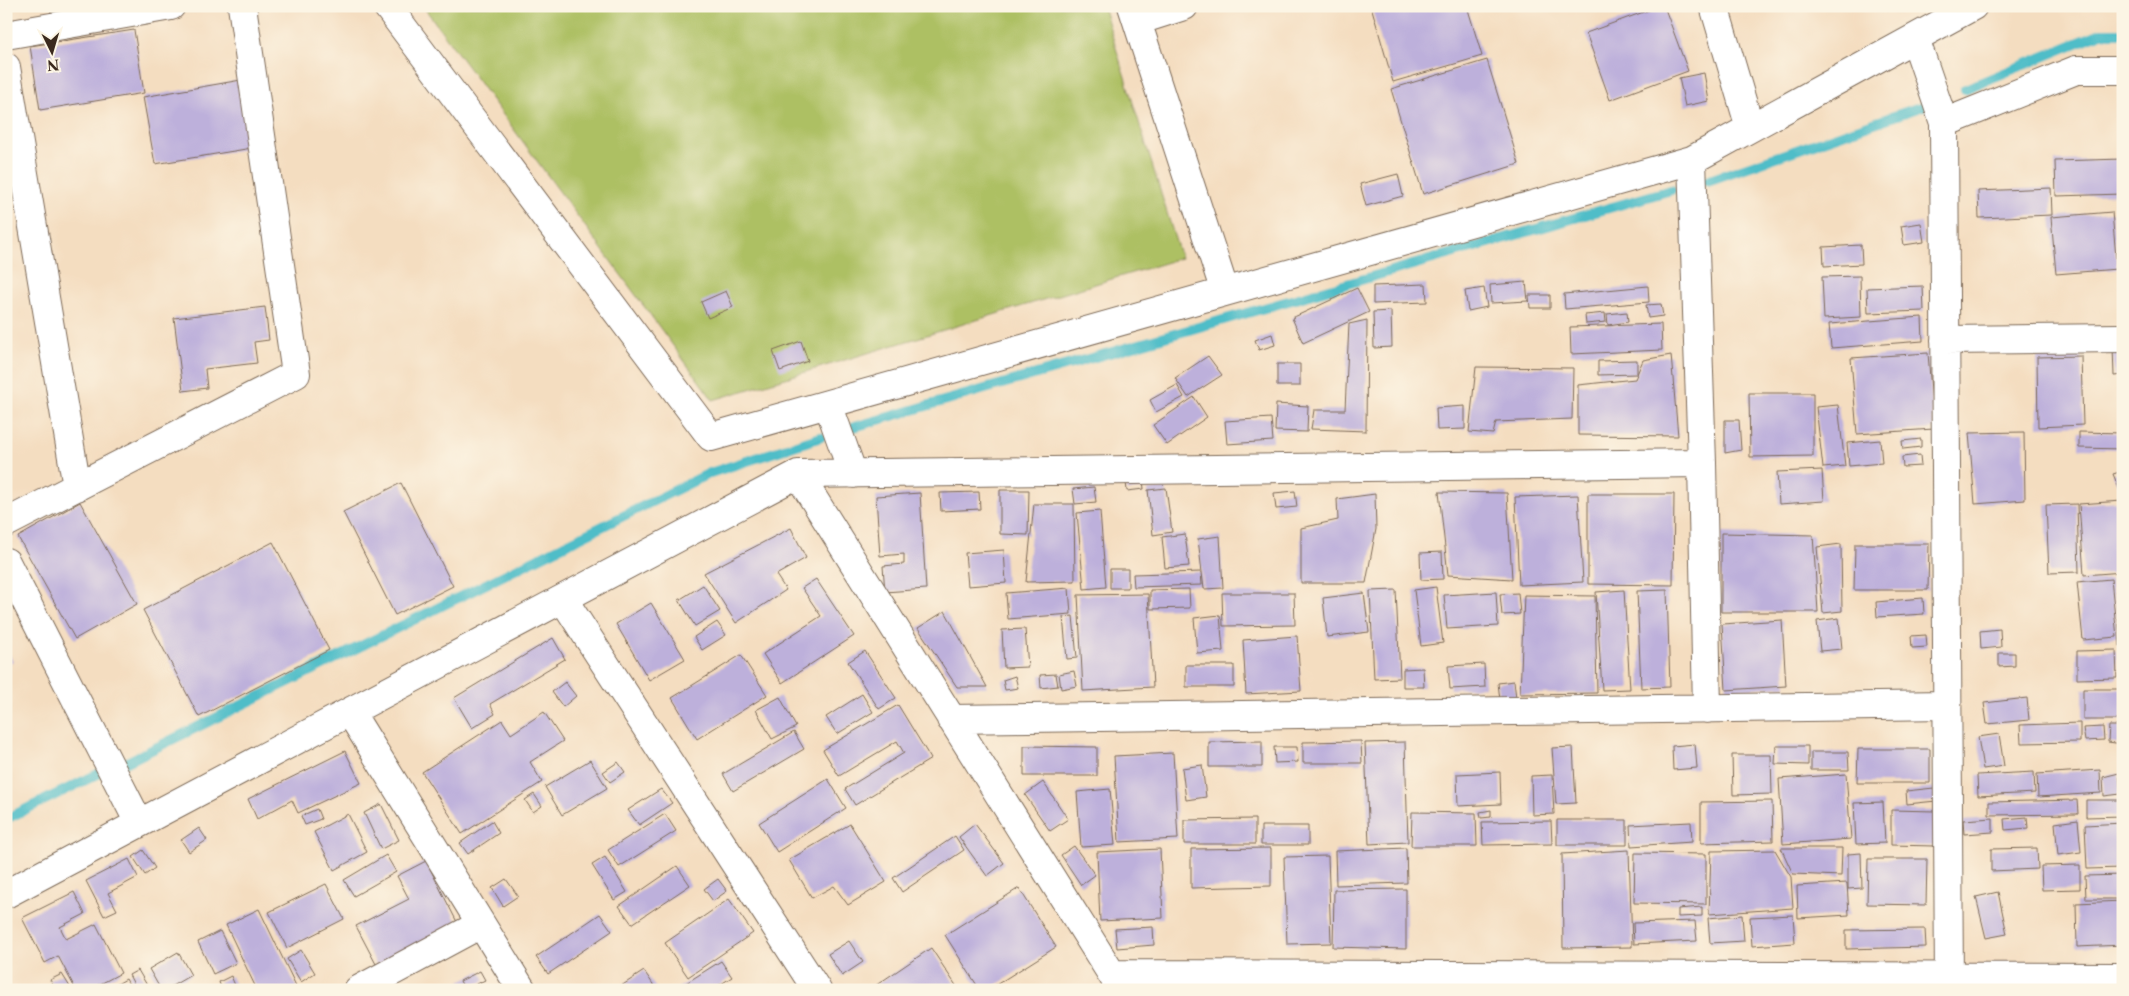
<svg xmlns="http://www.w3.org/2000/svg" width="2129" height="996" font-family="'Libre Caslon Text',serif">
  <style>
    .green { fill: #adc064; stroke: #747541 }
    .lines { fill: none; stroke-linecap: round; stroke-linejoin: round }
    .stream { stroke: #50bdc8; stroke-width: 10 }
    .building { fill: #bdb0db }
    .street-casing { stroke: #7c6957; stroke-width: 30 }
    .street { stroke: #fff; stroke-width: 28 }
  </style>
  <rect width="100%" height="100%" fill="#fcf5e5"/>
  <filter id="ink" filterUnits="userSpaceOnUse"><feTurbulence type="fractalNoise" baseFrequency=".02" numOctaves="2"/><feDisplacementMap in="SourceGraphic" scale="10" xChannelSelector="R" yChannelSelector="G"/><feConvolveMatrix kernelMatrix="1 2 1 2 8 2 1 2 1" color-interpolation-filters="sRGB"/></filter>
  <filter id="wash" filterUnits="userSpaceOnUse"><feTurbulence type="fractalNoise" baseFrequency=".0096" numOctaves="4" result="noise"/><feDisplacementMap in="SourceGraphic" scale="20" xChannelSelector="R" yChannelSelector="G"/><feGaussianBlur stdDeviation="1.12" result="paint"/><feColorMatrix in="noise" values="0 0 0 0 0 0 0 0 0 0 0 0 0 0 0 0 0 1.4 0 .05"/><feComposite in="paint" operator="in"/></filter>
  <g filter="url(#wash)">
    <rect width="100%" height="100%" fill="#f4ddc0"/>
    <path class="green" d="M423 6H1103L1181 258 713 400Z"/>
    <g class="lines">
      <path class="stream" d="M1965 89 2101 33H2123
        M1707 181 1923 106
        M854 427 1671 190
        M125 763 710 473 821 437
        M6 819 102 772"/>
    </g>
    <g id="blocks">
      <path class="building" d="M1371 6H1467L1482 56 1393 82Z
        M1660 6H1664L1688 71 1610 100 1586 33Z
        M134 30 144 93 40 110 30 46Z
        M1487 60 1519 164 1423 194 1391 89Z
        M1704 73 1709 101 1685 106 1679 78Z
        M241 80 252 148 155 164 143 97Z
        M2123 159V194L2056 196 2055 161Z
        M1398 174 1403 196 1366 206 1360 184Z
        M2051 188 2052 215 1979 218 1978 191Z
        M2112 212 2117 269 2056 274 2051 217Z
        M1921 223 1924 242 1904 245 1901 226Z
        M1861 245 1862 264 1824 266 1823 247Z
        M1860 276 1861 317 1824 319 1822 277Z
        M1526 282 1528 301 1491 303 1490 285Z
        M1426 284 1427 302 1373 304V286Z
        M1648 286 1649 302 1565 309 1564 294Z
        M1923 286 1924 311 1868 313 1867 288Z
        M1357 288 1369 312 1303 343 1292 318Z
        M1484 288 1487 307 1468 311 1465 291Z
        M726 291 733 307 708 318 701 302Z
        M1529 295H1550V308H1530Z
        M1661 304 1663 316 1648 318 1646 305Z
        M265 307 269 340 254 342 257 363 205 369 207 388 183 391 174 318Z
        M1391 311 1392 347 1374 348 1373 312Z
        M1627 312 1628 322 1608 325 1607 314Z
        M1605 313 1606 322 1586 324 1585 315Z
        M1922 317 1923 341 1831 348 1829 324Z
        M1367 320 1366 431 1311 429 1314 410H1345L1349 324Z
        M1661 324 1662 350 1571 354 1570 327Z
        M1272 334 1275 345 1259 350 1255 340Z
        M801 341 808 361 780 371 773 351Z
        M2123 346V375L2114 376 2113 347Z
        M1928 353 1934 429 1857 434 1851 358Z
        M1671 355 1678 436 1578 435V385L1635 379 1643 360Z
        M1208 356 1222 375 1188 397 1175 378Z
        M2081 356 2083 425 2038 427 2037 357Z
        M1637 360V374L1598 375V361Z
        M1277 364H1300V386H1277Z
        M1476 367 1573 368 1572 419 1496 422 1493 434 1469 432Z
        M1177 385 1184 397 1156 412 1150 400Z
        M1749 393H1813V456L1750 457Z
        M1194 397 1207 417 1167 445 1153 425Z
        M1276 404 1308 406 1307 432 1275 431Z
        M1838 405 1845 466 1823 468 1816 407Z
        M1465 406V429L1437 430 1436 408Z
        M1271 418 1273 441 1227 444 1225 421Z
        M1725 420H1739L1741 450 1725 453Z
        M2024 432 2025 500 1975 504 1969 433Z
        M2079 432 2123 433V449L2079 448Z
        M1921 439V447L1903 449 1902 441Z
        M1880 440 1882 463 1849 466 1847 443Z
        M1920 455 1921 466 1903 467 1902 457Z
        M1822 470 1824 501 1779 504 1777 472Z
        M1142 471 1144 489 1127 491 1125 473Z
        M2123 471V498L2113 474Z
        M401 483 453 586 395 615 343 512Z
        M1094 487 1096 502 1075 504 1073 489Z
        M1166 488 1172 532 1153 535 1148 490Z
        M1000 490H1029L1028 535 1000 534Z
        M1295 491 1297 507 1276 509 1274 493Z
        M979 492 980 509 941 511 940 493Z
        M1439 492 1507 493 1512 579 1448 575Z
        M920 493 926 589 885 592 883 566 904 564V554L880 556 876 496Z
        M1375 494 1376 529 1366 583H1301V528L1338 520 1337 499Z
        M1588 494H1674L1673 585 1588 584Z
        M1578 495 1583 582 1519 585 1515 497Z
        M2122 501 2123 572 2084 575 2079 504Z
        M80 502 137 604 75 639 18 537Z
        M1034 504H1074L1075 581 1026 582Z
        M2077 504 2079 572 2049 573 2046 505Z
        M1100 511 1106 587 1084 589 1077 513Z
        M791 528 806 558 776 575 786 590 736 623 704 573Z
        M1721 533 1813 535 1818 612H1721Z
        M1185 534 1189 566 1165 568 1162 537Z
        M1220 536 1223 588 1204 589 1198 539Z
        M273 542 329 650 199 717 143 610Z
        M1841 544 1842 611 1823 613 1817 547Z
        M1855 544H1929L1928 590H1854Z
        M1004 550 1006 583 968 586 965 553Z
        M1442 552 1443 579 1421 580 1420 553Z
        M1110 569H1128V588H1110Z
        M1201 572 1202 585 1134 587 1133 574Z
        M816 579 854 636 782 683 763 654 821 616 802 588Z
        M2111 579 2117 637 2083 640 2077 582Z
        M703 585 720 611 695 626 679 600Z
        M1436 587 1443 643 1421 646 1414 590Z
        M1069 588 1071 614 1008 619 1006 593Z
        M1189 589 1190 608 1150 609V590Z
        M1396 590 1400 678 1374 679 1370 591Z
        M1624 590 1630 689 1602 690 1596 592Z
        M1667 590 1670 687 1641 688 1637 591Z
        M2116 591H2123V646H2120Z
        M1496 592 1498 626 1447 629 1444 595Z
        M1222 593H1294L1295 625 1223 626Z
        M1364 593 1369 632 1327 637 1323 598Z
        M1518 593 1520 614 1502 615 1500 594Z
        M1148 594 1153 687 1083 691 1078 595Z
        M1524 595 1595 596 1597 693 1520 694Z
        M1923 598 1924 614 1877 617 1876 602Z
        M651 603 685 659 649 680 616 624Z
        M945 611 987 687H957L918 628Z
        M1220 615 1223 651 1197 653 1194 618Z
        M1073 616 1077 658 1067 659 1063 617Z
        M1839 618 1842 649 1820 651 1817 621Z
        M1782 620 1786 686 1726 690 1722 624Z
        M717 622 726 635 702 650 694 637Z
        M1025 629 1028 667 1004 668 1002 630Z
        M2000 629 2001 647 1981 649 1980 631Z
        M1926 635 1927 647 1912 648 1911 636Z
        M1297 636 1301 691 1246 694 1243 640Z
        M553 638 565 659 490 704 495 714 472 728 454 698Z
        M6 649 13 661 6 665Z
        M2116 650 2117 678 2077 679V651Z
        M865 651 896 698 879 709 848 662Z
        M1999 653H2015V666L1999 667Z
        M741 655 767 695 697 739 672 698Z
        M1484 664 1485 687 1450 689 1448 666Z
        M1186 665H1234V687H1186Z
        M1423 668 1424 687H1403V669Z
        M1074 671 1077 686 1061 689 1059 674Z
        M1056 674 1058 686 1041 688 1040 675Z
        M1015 676 1018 688 1005 690 1003 680Z
        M1514 681 1516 698 1500 700 1498 683Z
        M565 682 576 696 563 707 552 692Z
        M2083 689H2123V720H2083Z
        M862 694 873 712 837 734 826 717Z
        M780 697 796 727 772 739 756 710Z
        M2027 698 2029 720 1987 724 1984 703Z
        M898 705 931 759 855 805 845 789 904 753 897 741 839 776 823 750Z
        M544 712 563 741 530 762 542 782 462 834 422 772 502 720 511 734Z
        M2080 723V742L2021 743 2020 725Z
        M2109 726H2123V744L2108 742Z
        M2103 727 2104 740 2085 741 2083 728Z
        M794 732 804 749 733 791 723 774Z
        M1999 734 2004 766 1983 769 1978 737Z
        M1262 741V767H1209V742Z
        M1361 741 1362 763H1303V742Z
        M1405 742 1408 842 1369 844 1365 743Z
        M1695 744 1697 768 1673 770 1672 746Z
        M1024 746 1097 747V776H1024Z
        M1776 746H1808V765L1775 764Z
        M1274 747H1297L1298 762 1275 763Z
        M1573 747 1576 803 1556 804 1552 748Z
        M1858 749H1930V783H1857Z
        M345 751 361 783 298 813 292 800 257 819 248 799Z
        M1811 752H1848L1849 770H1811Z
        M1173 753 1178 839 1119 842 1114 756Z
        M1732 755H1771L1772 794 1733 795Z
        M590 760 607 788 562 815 545 787Z
        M618 762 625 772 610 782 603 772Z
        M1202 765 1206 797 1186 800 1182 768Z
        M2100 770 2101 793 2038 797 2037 774Z
        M1500 772 1501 804 1458 806 1457 774Z
        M2034 772 2035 793 1978 796 1977 775Z
        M2119 773 2121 794 2104 796 2103 777Z
        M1846 774 1851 839 1783 844 1779 779Z
        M1552 775 1554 814 1532 815 1531 776Z
        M828 779 846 808 777 852 759 823Z
        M1043 782 1068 819 1050 831 1025 795Z
        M1934 788 1936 801 1907 804 1906 791Z
        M661 789 672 803 639 825 628 810Z
        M1110 789 1115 845 1081 847 1077 792Z
        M534 794 542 806 533 812 525 800Z
        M2077 800 2078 814 1989 815V802Z
        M2086 800H2123V816L2086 817Z
        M1772 801 1773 841 1701 843V802Z
        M1883 802 1885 843 1856 844 1854 803Z
        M381 804 399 840 381 849 364 813Z
        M317 809 321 819 305 825 301 816Z
        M1491 810V817L1481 818 1480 812Z
        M1891 810 1935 811V846L1891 845Z
        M1412 812 1476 813 1477 846H1411Z
        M348 814 367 852 334 870 314 832Z
        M665 814 676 831 619 867 608 850Z
        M2027 817 2028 828 2005 830 2004 819Z
        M1993 818V832L1964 834 1963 820Z
        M1255 819V844H1184V820Z
        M1557 820H1627V845H1557Z
        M2078 820 2081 852 2058 855 2055 823Z
        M492 821 499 833 468 854 460 843Z
        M1551 821 1552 844 1483 845 1482 822Z
        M1691 822 1692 842 1631 846 1630 825Z
        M2123 823V868L2087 869 2085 825Z
        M850 824 886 882 848 905 834 886 812 898 789 860Z
        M975 824 1004 863 987 876 959 837Z
        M1261 826H1308V845H1261Z
        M199 828 207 840 189 852 181 840Z
        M955 836 964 850 902 892 893 878Z
        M1074 846 1095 875 1081 885 1061 855Z
        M1271 848V886L1191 888V849Z
        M1406 848 1407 883 1336 885 1335 851Z
        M1781 848H1842L1841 876 1793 874Z
        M2037 848 2038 869 1991 871V849Z
        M1160 849 1163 918 1100 921 1097 852Z
        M143 850 155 868 145 875 133 857Z
        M1629 850 1632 947 1563 948 1562 854Z
        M1775 850 1791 877 1793 908 1709 914 1711 851Z
        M1635 853 1706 854V904L1634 903Z
        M1861 853 1862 888 1848 889V854Z
        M386 855 396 872 354 896 344 880Z
        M1328 856 1331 943 1287 944 1284 857Z
        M605 857 627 892 614 900 592 865Z
        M129 859 138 877 108 893 117 910 104 916 86 881Z
        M1868 859H1927L1926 905 1867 904Z
        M426 861 458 924 377 966 356 926 409 899 397 876Z
        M2080 865V889L2042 890 2041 866Z
        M677 866 690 885 632 924 619 906Z
        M2123 875V899H2086L2085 876Z
        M506 879 518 896 503 906 492 888Z
        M718 879 727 891 713 901 704 889Z
        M1847 883 1849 915 1798 918 1797 886Z
        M326 884 344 919 287 948 269 912Z
        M1019 888 1056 947 988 990H980L945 935Z
        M1406 889V949L1333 947 1334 890Z
        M74 892 85 914 60 927 66 939 96 924 121 973 89 990H76L58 956 45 963 22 918Z
        M1998 892 2007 934 1986 938 1976 897Z
        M729 899 753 933 688 977 665 943Z
        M2123 901V945L2077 947 2076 903Z
        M1702 907V916L1678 917V909Z
        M259 909 298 990H257L226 925Z
        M600 914 612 931 548 974 536 957Z
        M1742 915 1744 941 1710 943 1708 918Z
        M1793 915 1795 943 1752 946 1750 917Z
        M1695 921 1697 941 1634 944 1633 923Z
        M1153 927 1154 945 1117 948 1115 929Z
        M1925 929 1926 947 1846 949V930Z
        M220 931 236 963 213 974 198 942Z
        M849 941 863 962 842 976 828 954Z
        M931 948 959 990H869Z
        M301 950 315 973 301 982 287 959Z
        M178 952 191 975 165 990H161L149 969Z
        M721 961 732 977 715 988 716 990H675Z
        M138 970 148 987 144 990H137L129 975Z
        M480 971 485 980 465 990 460 981Z
        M644 971 657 990H615Z
        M62 974 70 987 65 990H56L50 980Z
        M231 976 237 990H222L219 982Z
        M126 979 132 990H107Z
        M1396 983V990H1329V984Z"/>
    </g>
  </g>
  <g filter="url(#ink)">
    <use href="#blocks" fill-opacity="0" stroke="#7c6957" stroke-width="1"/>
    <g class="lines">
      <g class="street-casing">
        <path id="street" d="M387 6 711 437 1692 160 1973 6
          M1132 6 1225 292
          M1714 6 1750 128
          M1137 21 1184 6
          M6 35 171 6
          M1915 38 1944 123 1949 990
          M6 67 77 487
          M1944 123 2076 70H2123
          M1692 160 1702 463 1707 709
          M1945 340 2123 338
          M828 404 853 474
          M798 474 1121 989
          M6 523 296 374 242 6
          M6 562 139 823
          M563 599 817 990
          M350 712 522 990
          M951 719 1947 705
          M6 894 798 474 1702 463
          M1112 974 2123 977
          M358 990 481 924"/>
      </g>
      <use href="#street" class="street"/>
    </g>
  </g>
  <rect width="2129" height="996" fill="none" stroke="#fcf5e5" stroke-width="25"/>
  <g transform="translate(52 52) rotate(175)" stroke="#fcf5e5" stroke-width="4" paint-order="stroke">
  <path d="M0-4L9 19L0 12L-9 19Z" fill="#3b2a1e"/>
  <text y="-8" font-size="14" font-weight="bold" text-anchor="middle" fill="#3b2a1e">N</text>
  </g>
</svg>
